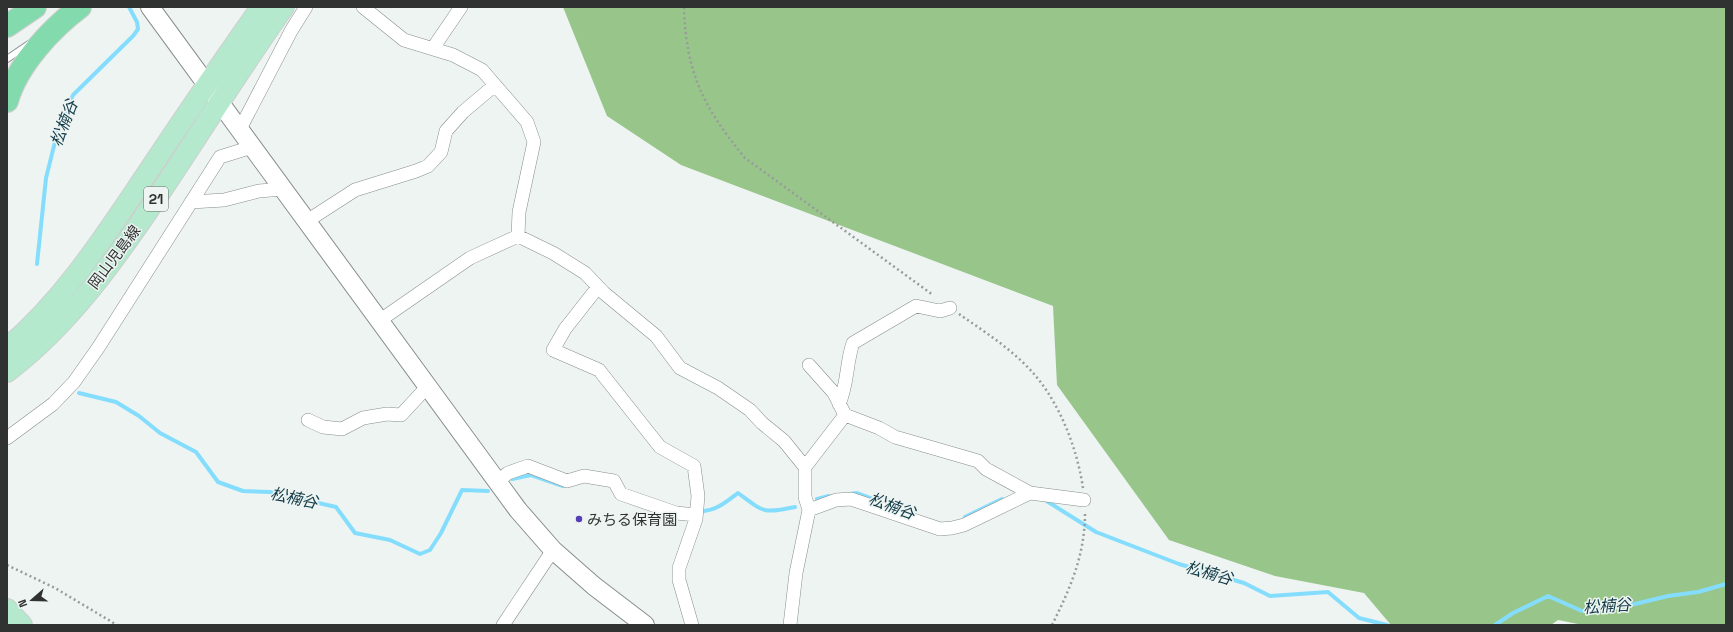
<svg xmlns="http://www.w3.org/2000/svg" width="1733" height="632" font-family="'Space Grotesk','Noto Sans JP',sans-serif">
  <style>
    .forest { fill: #98c58a }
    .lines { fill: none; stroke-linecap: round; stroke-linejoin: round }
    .stream { stroke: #85ddfd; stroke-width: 4 }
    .lane-casing { stroke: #888e8d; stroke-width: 8 }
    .street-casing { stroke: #888e8d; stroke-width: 14 }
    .secondary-casing { stroke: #888e8d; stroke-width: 20 }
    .primary-casing { stroke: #cdcece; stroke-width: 22 }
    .highway-casing { stroke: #cdcece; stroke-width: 24 }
    .path { stroke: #979c9a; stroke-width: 2.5; stroke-dasharray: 2 3; stroke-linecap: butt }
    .lane { stroke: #fff; stroke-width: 6 }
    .street { stroke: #fff; stroke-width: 13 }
    .secondary { stroke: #fff; stroke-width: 18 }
    .primary { stroke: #b5e9cd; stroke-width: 20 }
    .highway { stroke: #83daac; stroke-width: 22 }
    .poi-dot { fill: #573eb6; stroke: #edf4f2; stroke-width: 1.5 }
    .labels { text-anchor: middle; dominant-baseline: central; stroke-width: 3; stroke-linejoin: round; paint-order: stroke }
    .shield { fill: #edf4f2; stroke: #686c6b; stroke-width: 1 }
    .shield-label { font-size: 14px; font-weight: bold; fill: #2f3231 }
    .street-label { font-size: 15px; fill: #2f3231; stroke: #edf4f2 }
    .poi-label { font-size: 15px; fill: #2f3231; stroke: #edf4f2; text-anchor: start }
    .water-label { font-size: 16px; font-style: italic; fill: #113a47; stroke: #edf4f2 }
  </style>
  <rect width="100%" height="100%" fill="#edf4f2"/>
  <path class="forest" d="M563 7H1726V625H1583L1558 620 1551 625H1391L1364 593 1275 576 1169 540 1057 385 1053 306 681 165 607 116Z"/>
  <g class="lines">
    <path class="stream" d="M37 264 46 178 58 130 73 95 133 36 138 29 137 22 129 7
      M79 393 116 402 139 416 160 433 196 452 218 482 243 491 270 492 336 507 355 533 390 540 420 554 430 550 441 533 462 490 488 491
      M512 479 531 475 563 486
      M849 494 857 493 892 506
      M817 499 829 496
      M1045 500 1096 532 1179 564 1244 583 1270 596 1328 592 1359 618 1387 625
      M699 511C715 512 726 502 738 493 764 512 762 514 795 507
      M965 517 1002 499
      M1495 625 1513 613 1548 596 1582 611 1635 604 1668 596 1698 592 1726 584"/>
    <g class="lane-casing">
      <path id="lane" d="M7 59 29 44"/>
    </g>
    <g class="street-casing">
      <path id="street" d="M363 7 404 40 453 55 482 70 527 122 534 142 519 212 518 236
        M433 48 461 7
        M240 129 291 31 306 7
        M191 202 224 200 259 191 283 189
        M307 221 355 190 416 171 428 166 441 152 446 131 463 112 495 85
        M518 236 553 253 585 273 604 293 656 336 680 368 718 388 750 410 762 423 784 441 805 467V497L809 510 796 573 790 625
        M598 287 565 329 553 350 599 370 660 447 694 466 698 496 696 519 679 568V580L692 625
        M379 321 470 258 518 236
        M809 365 834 393 845 415 879 428 895 437 978 461 986 469 1030 493
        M839 404C848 384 846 363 853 343L916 306 940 311 950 308
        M308 420 323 427 342 429 363 418 387 414 401 415 427 387
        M7 438 53 404 74 382 98 348 220 157 252 147
        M805 467 845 415
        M497 482 508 473 528 466 567 481 584 476 614 481 621 494 676 513 696 515
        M809 510 836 500 851 499 940 529 952 528 964 525 1030 493 1084 500
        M503 625 553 550"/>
    </g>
    <g class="secondary-casing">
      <path id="secondary" d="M150 7 518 510 553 550 594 586 645 625"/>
    </g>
    <g class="primary-casing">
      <path id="primary" d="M7 348C65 299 106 234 148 172 185 116 223 61 261 7
        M7 372C69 325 115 260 158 196 200 133 240 69 284 7
        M7 609 22 625"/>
    </g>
    <g class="highway-casing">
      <path id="highway" d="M7 26 35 7
        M7 101C17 65 51 29 80 7"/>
    </g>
    <path class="path" d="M684 7C686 74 704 108 745 158L933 295
      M959 314C985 332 1013 350 1034 374 1060 404 1077 448 1083 488
      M7 565 55 588 117 625
      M1052 625C1070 589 1085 555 1085 513"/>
    <use href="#lane" class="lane"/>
    <use href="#street" class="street"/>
    <use href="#secondary" class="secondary"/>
    <use href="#primary" class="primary"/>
    <use href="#highway" class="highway"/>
  </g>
  <circle class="poi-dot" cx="579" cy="519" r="4"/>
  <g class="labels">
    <rect class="shield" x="144" y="187" width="24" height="24" rx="3"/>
    <g class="shield-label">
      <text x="156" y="199">21</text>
    </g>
    <g class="street-label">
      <text transform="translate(114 257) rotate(-53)">岡山児島線</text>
    </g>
    <g class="poi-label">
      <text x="587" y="519">みちる保育園</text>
    </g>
    <g class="water-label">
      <text transform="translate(64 123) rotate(-69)">松楠谷</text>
      <text transform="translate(294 498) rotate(12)">松楠谷</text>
      <text transform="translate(892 506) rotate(20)">松楠谷</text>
      <text transform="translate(1209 573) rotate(16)">松楠谷</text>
      <text transform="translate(1607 606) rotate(-4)">松楠谷</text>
    </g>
  </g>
  <rect width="1733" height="632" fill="none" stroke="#2f3231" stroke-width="16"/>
  <g transform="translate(32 600) rotate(250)" stroke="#edf4f2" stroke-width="3" paint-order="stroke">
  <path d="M0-3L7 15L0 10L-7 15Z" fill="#2f3231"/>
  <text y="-6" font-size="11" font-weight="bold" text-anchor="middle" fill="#2f3231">N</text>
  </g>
</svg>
